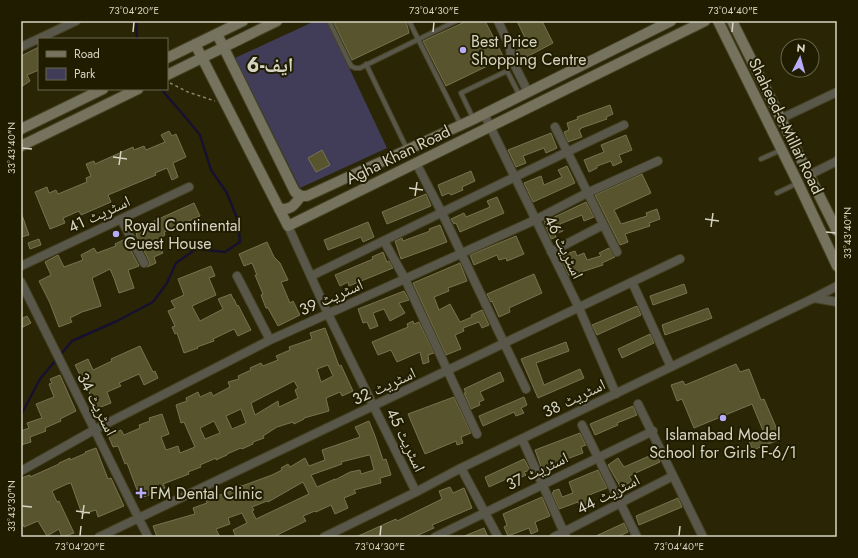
<svg xmlns="http://www.w3.org/2000/svg" width="858" height="558" font-family="Jost,'Noto Naskh Arabic',sans-serif">
  <style>
    .green { fill: #413d59 }
    .lines { fill: none; stroke-linecap: round; stroke-linejoin: round }
    .stream { stroke: #17112f; stroke-width: 2.5 }
    .building { fill: #57542e; stroke: #777351; fill-rule: evenodd }
    .lane-casing { stroke: #454223; stroke-width: 6 }
    .street-casing { stroke: #454223; stroke-width: 10 }
    .secondary-casing { stroke: #454223; stroke-width: 12 }
    .path { stroke: #85836a; stroke-width: 1.5; stroke-dasharray: 3 3; stroke-linecap: butt }
    .lane { stroke: #585749; stroke-width: 4 }
    .street { stroke: #585749; stroke-width: 8 }
    .secondary { stroke: #75735d; stroke-width: 10 }
    .ticks { fill: none; stroke: #d5d4c2; stroke-width: 1.5 }
    .poi-dot { fill: #b6acf8; stroke: #201c00; stroke-width: 1.5 }
    .labels { text-anchor: middle; dominant-baseline: central; stroke-width: 4; stroke-linejoin: round; paint-order: stroke }
    .poi-label { font-size: 16px; fill: #d5d4c2; stroke: #201c00; text-anchor: start }
    .street-label { font-size: 16px; fill: #d5d4c2; stroke: #201c00 }
    .district-label { font-size: 20px; font-weight: bold; fill: #d5d4c2; stroke: #201c00 }
    .neatline { fill: none; stroke: #d5d4c2; stroke-width: 1.5 }
    .ticks-label { font-size: 10px; text-anchor: middle; fill: #d5d4c2 }
  </style>
  <rect width="100%" height="100%" fill="#2a2605"/>
  <path class="green" d="M315 21H327L387 148 300 188 235 58Z"/>
  <g class="lines">
    <path class="stream" d="M136 21 137 39
      M21 415 40 379 72 341 117 321 153 302 167 283 176 263 196 249 225 252 240 242 238 221 227 193 211 170 200 135 186 118 161 89"/>
  </g>
  <path class="building" d="M333 21H406L409 33 352 60Z
    M467 21H485L504 58 446 86 423 41Z
    M517 21H542L553 43 519 61 516 51 528 44Z
    M39 47V70L27 75 30 81 21 87V56Z
    M610 105 613 114 606 117 607 119 581 128V129L579 130 582 137 568 142 564 132 569 130 567 123 578 119 577 117Z
    M169 131 172 136 176 134 186 157 173 163 178 177 172 180 167 168 155 173 156 175 108 195 111 202 81 215 79 211 63 218 65 223 50 229 35 192 47 187 49 193 56 190 58 194 87 182 86 178 91 176 86 164 94 161 95 164 133 147 134 150 144 146 146 150 165 142 161 135Z
    M551 133 557 148 546 153 544 148 523 156 526 163 516 167 508 150Z
    M626 135 632 150 619 155 622 162 613 166 611 161 597 166V168L589 172 584 160 604 152 601 145Z
    M322 150 330 165 316 172 308 158Z
    M567 166 575 183 533 202 524 183 541 176 544 185 562 177 558 170Z
    M471 171 475 181 462 187 463 190 451 195 449 193 442 196 438 185Z
    M642 174 651 193 614 210 621 224 647 216 646 213 657 209 660 219 649 223 650 226 625 234 628 242 620 245 595 195Z
    M426 194 431 206 387 224 382 212Z
    M497 197 504 213 460 232 456 223 454 224 451 219 464 213 466 217 490 207 487 201Z
    M586 202 594 217 584 221 582 215 560 224 563 231 555 234 556 237 551 239 544 222Z
    M194 203 200 216 164 232 165 235 162 237 163 241 158 243 163 253 154 257 156 263 147 267 149 264V261L136 235 137 234 134 227 142 224 143 226Z
    M21 215H22L29 235 21 237Z
    M368 222 374 237 363 242 361 237 328 250 324 240Z
    M440 225 447 242 401 259 395 241 402 238 403 241 430 231 429 229Z
    M516 236 524 254 507 261 506 258 499 260 497 255 474 265 470 255Z
    M39 239 41 245 30 249 28 243Z
    M125 239 139 266 128 270 134 288 119 293 114 278 110 269 92 278 101 306 82 312 70 318 72 322 59 327 50 303 39 281 51 275 45 262 58 255 64 267 83 260 81 255 94 248 97 253 116 246 115 244Z
    M267 242 274 257 280 263 288 280 281 282 290 303 293 301 300 315 278 326 268 308H266L261 295 263 294 255 275H257L252 263 244 266 239 254Z
    M609 248 615 257 602 263 603 265 569 276 560 256 575 251 577 256 584 253 587 260 601 256 599 253Z
    M383 252 387 262 389 261 393 268 349 286 348 282 340 286 335 275 373 259 372 257Z
    M460 263 467 281 448 288 449 291 434 297 439 310 450 304 460 322 472 317 471 315 482 310 489 325 482 328 479 322 463 328 464 331 455 335 461 349 446 355 413 283Z
    M211 266 215 276 209 278 216 295 192 306 200 321 223 309 218 299 231 294 233 299H234L237 306 238 305 251 330 238 336 234 329 213 339 214 341 197 347 198 348 184 353 177 333 175 334 172 327 175 326 168 311 175 308 171 301 184 295 178 279Z
    M534 274 542 293 509 308 510 312 499 317 492 301 491 302 487 294Z
    M684 284 687 293 653 305 650 296Z
    M404 291 409 300 399 303 405 313 390 321 384 309 373 313 378 326 370 329 367 322 363 323 358 309Z
    M637 306 641 315 597 335 592 325Z
    M708 308 712 318 665 335 662 325Z
    M27 316 31 323 21 328V319Z
    M413 321 414 324 419 322 434 353 428 355 429 362 423 364 420 352 397 362 391 350 378 355 372 342 408 327 407 324Z
    M325 328 339 366 341 365 353 391 342 396 340 392 326 398 329 411 304 418V419L294 424 293 422 277 427 263 436 264 438 253 442V444L242 449 241 448 227 454V455L216 460V458L200 465 201 467 188 472 189 474 163 484 165 488 155 493 140 498 127 463 125 464 118 446 113 447 108 435 121 430 124 435 140 428 139 425 150 421 149 418 162 414 169 434 161 437 166 450 178 446 180 453 195 447 184 422 181 423 176 405 187 401 186 398 198 392 200 397 211 392 213 396 230 387 228 382 239 379 238 376 251 370 250 368 261 363 263 366 278 360 276 356 290 350 289 347 312 339 310 333ZM328 365 333 376 321 382 317 369ZM294 381 298 388 295 390 298 398 279 407 278 401 255 415 251 403ZM241 409 246 423 232 429 226 416ZM214 421 220 433 205 439 200 428Z
    M650 334 654 343 622 358 618 349Z
    M566 342 569 351 536 363 544 385 580 369 584 378 538 398 521 359Z
    M140 346 153 372 155 371 158 378 144 385 139 374 119 383 121 386 107 392 111 403 96 409 86 385H85L75 365 88 359 93 370 112 361 111 359Z
    M736 364 740 372 749 369 761 400 764 399 781 439 753 450 748 439 764 433 752 404 694 428 682 399 677 401 671 385 683 381 685 385Z
    M500 372 504 381 480 392 484 400 479 402 480 405 471 409 464 393H466L464 389Z
    M60 375 76 411 60 419 61 421 45 428 46 431 30 437 31 442 21 445V431L29 428 27 423 42 418 36 404 54 397 49 384 52 383 50 379Z
    M454 397 471 433 461 437 463 443 457 445 456 441 425 454 408 414Z
    M524 397 527 405 521 408 524 413 516 416 514 412 483 426 479 416Z
    M633 406 637 415 617 423 618 425 595 435 590 424Z
    M369 421 375 436 383 460 386 459 391 475 380 478 381 483 354 490 356 493 344 498 348 508 335 514 331 505 316 512 315 511 303 516 306 521 273 537H236L233 530 247 523 242 513 228 518 230 524 216 529 220 537H157L153 526 195 514 193 508 207 503 206 500 234 490 233 489 241 485 242 486 272 475 282 470 281 468 288 464 290 467 305 458 309 466 325 460 322 450 360 437 355 427ZM369 455H370L374 470 361 474 360 470 350 472 335 480V479L317 487 311 475 342 464 341 462ZM303 482 309 494 256 519 252 511 254 510 252 507 267 501 268 502Z
    M580 433 586 445 581 447 583 453 559 462 560 464 543 472 535 450Z
    M96 448 108 479 111 478 124 506 98 517 96 510 82 514 71 483 67 484 52 491 57 502 59 501 74 533 62 537 59 529 47 536 38 521 24 527 21 519V478L30 475V477L59 464V463L70 458V460L86 453 85 452Z
    M656 453 660 462 629 476 632 481 621 488 608 465 618 458 624 467Z
    M524 459 530 470 524 472 526 475 519 478 517 474 489 487 485 477Z
    M598 470 607 488 589 495 592 503 580 507 578 502 559 509 552 493 554 492 553 491 559 489 562 497 573 493 569 482Z
    M450 487 453 493 464 488 472 508 432 525 434 528 414 537H356L396 519 397 521 442 499 439 491Z
    M542 497 550 516 535 522 538 531 531 534 529 528 508 536 504 527 507 525 503 514Z
    M678 498 682 507 639 525 636 516Z
    M624 523 628 532 617 537H594Z
    M484 528 488 537H462Z"/>
  <g class="lines">
    <g class="lane-casing">
      <path id="lane" d="M329 21 351 66 355 68H360L456 21
        M409 21 461 125
        M366 64 407 149
        M473 118 461 93 507 71 520 96
        M761 159 781 150
        M777 193 798 183"/>
    </g>
    <g class="street-casing">
      <path id="street" d="M498 21 510 47 511 58 528 92
        M21 47 76 21
        M484 114 579 308 616 394
        M780 119 837 92
        M555 127 617 252
        M416 163 442 213 526 389
        M809 175 837 161
        M121 219 144 263
        M288 226 328 314 416 492
        M384 241 405 279 477 434
        M551 252 603 225
        M21 266 189 187
        M237 276 270 340
        M311 276C415 226 519 174 624 125
        M21 282 148 537
        M632 282 671 367
        M814 298 837 302
        M638 404 703 537
        M582 425 637 537
        M522 439 566 537
        M461 468 498 537
        M21 471 94 430 270 340 535 220 587 193 658 161
        M99 537 680 259
        M324 537 416 492 461 468 814 298 837 286
        M435 537 653 431
        M554 537 673 476"/>
    </g>
    <g class="secondary-casing">
      <path id="secondary" d="M718 21 798 183 837 266
        M732 21 837 231
        M217 34 295 192 301 196H307L474 119 671 21
        M195 44 288 226 705 21
        M167 58 243 21
        M167 75 277 21
        M21 129 103 89
        M21 146 138 89
        M279 209C292 210 294 205 301 196"/>
    </g>
    <path class="path" d="M170 83 188 92 215 101"/>
    <use href="#lane" class="lane"/>
    <use href="#street" class="street"/>
    <use href="#secondary" class="secondary"/>
  </g>
  <path class="ticks" d="M133 32 134 22M433 32 434 22M732 32 733 22M22 148 32 149M113 157 127 159M119 165 121 151M409 188 423 190M415 196 417 182M705 219 719 221M711 227 713 213M826 232 836 233M22 506 32 507M76 511 90 513M82 519 84 505M80 536 81 526M380 536 381 526M679 536 680 526"/>
  <g class="poi-dot">
    <circle cx="463" cy="50" r="4"/>
    <circle cx="116" cy="234" r="4"/>
    <circle cx="723" cy="418" r="4"/>
    <path d="M139 487h4v4h4v4h-4v4h-4v-4h-4v-4h4z"/>
  </g>
  <g class="labels">
    <g class="poi-label">
      <text x="471" y="41">Best Price<tspan x="471" dy="18">Shopping Centre</tspan></text>
      <text x="124" y="225">Royal Continental<tspan x="124" dy="18">Guest House</tspan></text>
      <text x="723" y="434" text-anchor="middle">Islamabad Model<tspan x="723" dy="18">School for Girls F-6/1</tspan></text>
      <text x="150" y="493">FM Dental Clinic</text>
    </g>
    <g class="street-label">
      <text transform="translate(786 126) rotate(64)">Shaheed-e-Millat Road</text>
      <text transform="translate(398 155) rotate(-26)">Agha Khan Road</text>
      <text transform="translate(99 214) rotate(-25)">اسٹریٹ 41</text>
      <text transform="translate(564 247) rotate(64)">اسٹریٹ 46</text>
      <text transform="translate(331 297) rotate(-24)">اسٹریٹ 39</text>
      <text transform="translate(384 386) rotate(-25)">اسٹریٹ 32</text>
      <text transform="translate(574 398) rotate(-26)">اسٹریٹ 38</text>
      <text transform="translate(97 404) rotate(63)">اسٹریٹ 34</text>
      <text transform="translate(406 440) rotate(64)">اسٹریٹ 45</text>
      <text transform="translate(537 471) rotate(-26)">اسٹریٹ 37</text>
      <text transform="translate(608 494) rotate(-27)">اسٹریٹ 44</text>
    </g>
    <g class="district-label">
      <text x="270" y="65">ایف-6</text>
    </g>
  </g>
  <rect width="858" height="558" fill="none" stroke="#201c00" stroke-width="44"/>
  <rect x="38" y="38" width="130" height="52" fill="#201c00" stroke="#68664e"/>
  <rect x="46" y="51" width="20" height="6" fill="#75735d" stroke="#68664e"/>
  <text x="74" y="58" font-size="12" fill="#d5d4c2">Road</text>
  <rect x="46" y="68" width="20" height="12" fill="#413d59" stroke="#68664e"/>
  <text x="74" y="78" font-size="12" fill="#d5d4c2">Park</text>
  <g transform="translate(800 58) rotate(6)"><circle r="19" fill="#201c00" stroke="#68664e"/>
  <path d="M0-3L7 15L0 10L-7 15Z" fill="#b6acf8"/>
  <text y="-6" font-size="11" font-weight="bold" text-anchor="middle" fill="#d5d4c2">N</text>
  </g>
  <rect x="22" y="22" width="814" height="514" class="neatline"/>
  <g class="ticks-label">
    <text x="134" y="14">73°04'20"E</text>
    <text x="434" y="14">73°04'30"E</text>
    <text x="733" y="14">73°04'40"E</text>
    <text transform="translate(11 148) rotate(-90)" y="4">33°43'40"N</text>
    <text transform="translate(847 233) rotate(-90)" y="4">33°43'40"N</text>
    <text transform="translate(11 506) rotate(-90)" y="4">33°43'30"N</text>
    <text x="80" y="550">73°04'20"E</text>
    <text x="380" y="550">73°04'30"E</text>
    <text x="679" y="550">73°04'40"E</text>
  </g>
</svg>
